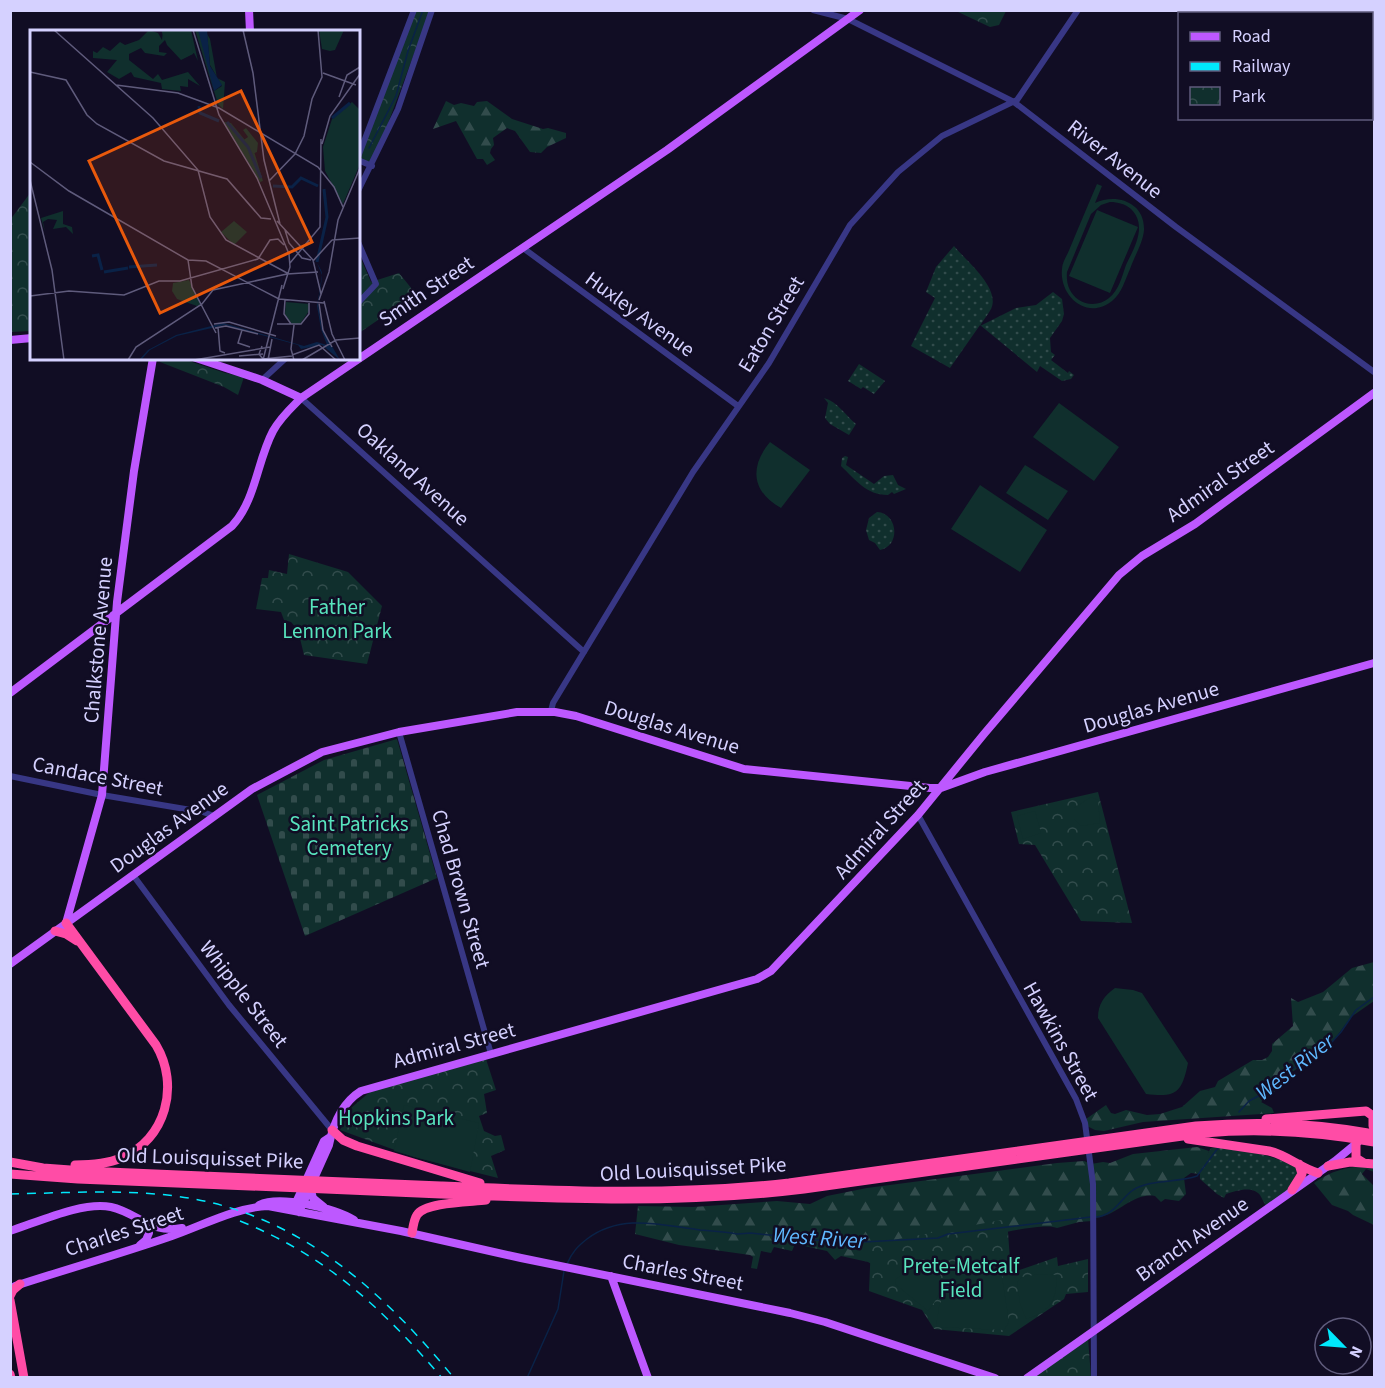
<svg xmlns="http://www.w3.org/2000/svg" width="1385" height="1388" font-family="'Source Sans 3',sans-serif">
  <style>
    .grass { fill: url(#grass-dots) }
    .forest { fill: url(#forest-firs) }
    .cemetery { fill: url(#cemetery-stones) }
    .park { fill: url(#park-crowns) }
    .pitch { fill: #102f2d; fill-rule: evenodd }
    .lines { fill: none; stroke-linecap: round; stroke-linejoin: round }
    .stream { stroke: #0a2247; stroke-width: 1.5 }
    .minor { stroke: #383785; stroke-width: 6 }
    .major { stroke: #bd58ff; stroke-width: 8 }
    .highway { stroke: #ff4ca6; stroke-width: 9 }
    .rail { stroke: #00e8fc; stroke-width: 1.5; stroke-dasharray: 9 8; stroke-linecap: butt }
    .labels { text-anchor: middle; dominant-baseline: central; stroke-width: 5; stroke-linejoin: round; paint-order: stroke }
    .street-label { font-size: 21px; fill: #d5d1ff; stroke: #110d24 }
    .park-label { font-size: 21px; fill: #58e4be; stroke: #110d24 }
    .water-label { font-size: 22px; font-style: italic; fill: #5fb8ff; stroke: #110d24 }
    .inset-river { fill: none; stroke: #0a2247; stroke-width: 3 }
    .inset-road { fill: none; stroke: #5f5b7c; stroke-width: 1.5 }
    .view { fill: #e8590c; fill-opacity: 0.15; stroke: #e8590c; stroke-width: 3 }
    .inset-edge { fill: none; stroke: #d5d1ff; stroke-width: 3 }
  </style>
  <defs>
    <pattern id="grass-dots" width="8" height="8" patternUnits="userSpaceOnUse" patternTransform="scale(1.5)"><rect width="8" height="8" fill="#102f2d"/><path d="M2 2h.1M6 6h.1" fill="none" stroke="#324c4c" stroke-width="1.8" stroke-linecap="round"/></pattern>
    <pattern id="forest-firs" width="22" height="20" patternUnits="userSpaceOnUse" patternTransform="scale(1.5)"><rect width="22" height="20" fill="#102f2d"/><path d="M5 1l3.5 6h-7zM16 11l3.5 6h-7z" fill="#324c4c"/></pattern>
    <pattern id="cemetery-stones" width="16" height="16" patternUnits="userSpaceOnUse" patternTransform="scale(1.5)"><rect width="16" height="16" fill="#102f2d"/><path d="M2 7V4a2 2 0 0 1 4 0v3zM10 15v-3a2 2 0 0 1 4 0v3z" fill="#324c4c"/></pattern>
    <pattern id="park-crowns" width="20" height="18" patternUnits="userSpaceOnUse" patternTransform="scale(1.5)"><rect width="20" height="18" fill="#102f2d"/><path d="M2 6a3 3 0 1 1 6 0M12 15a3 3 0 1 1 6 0" fill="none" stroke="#324c4c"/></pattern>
  </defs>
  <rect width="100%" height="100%" fill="#110d24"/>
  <path class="grass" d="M954 246C966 261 1001 288 991 309 988 315 983 320 980 326L1016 308 1036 305 1053 292 1062 299 1064 314 1062 321 1050 338 1051 352 1055 355 1051 360 1068 373 1069 371 1074 375 1071 379 1062 381 1040 366 1037 372 980 325 950 368 911 346 935 298 926 292 936 267Z
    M859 364 885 381 874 394 863 387 861 389 848 381Z
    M824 398C837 401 846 416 856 424L849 435 830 424 825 418 828 403Z
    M845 456 848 457 846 465 874 484 884 476 893 475 898 485 906 489 894 494 892 492 888 495C866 495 856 480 841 466L842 458Z
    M877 512C898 513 901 546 880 550L875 543 869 540 866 530 869 518Z
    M1222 1147C1246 1151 1286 1157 1305 1173L1298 1184 1267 1207C1264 1204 1262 1198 1260 1195 1252 1185 1236 1191 1226 1194L1224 1198 1217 1194 1200 1179C1199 1168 1205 1158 1211 1148Z"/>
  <path class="forest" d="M446 101 454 105 461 103 474 106 477 102 487 101 512 119 543 129 548 128 566 133V138L547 147 541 153 530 152 515 131 507 128 493 138 494 145 491 149 490 153 495 160 487 165 483 159H477L456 121 433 129Z
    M1374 962V1001L1351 1017 1334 1040 1286 1077 1272 1095 1261 1102 1272 1108 1274 1113 1143 1122 1104 1131 1095 1130 1087 1126 1086 1119 1106 1105 1111 1113 1115 1114 1126 1110 1147 1115 1160 1114 1182 1107 1200 1091 1215 1087 1218 1081 1253 1060H1262L1268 1057 1272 1051V1044L1293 1026 1291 998 1298 1002 1323 992 1352 968Z
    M1197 1147 1209 1151 1200 1174 1191 1173 1184 1178 1186 1194 1179 1201 1165 1199 1161 1202 1155 1196C1132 1192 1116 1218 1093 1218L1092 1221 1079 1222 1057 1228C1039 1218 901 1258 873 1265L868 1262 841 1256 835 1260 827 1251 795 1244 792 1251 774 1247 771 1253 761 1251 757 1269 751 1268 753 1257 750 1255 679 1245 635 1234 638 1206 693 1207 777 1201 810 1204 827 1196 867 1188 1057 1163 1084 1161 1091 1164 1103 1162 1110 1163 1133 1154Z
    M1364 1166 1374 1168V1172L1366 1169 1362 1174 1374 1186V1225L1353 1215 1348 1211 1332 1205 1314 1183C1331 1171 1346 1167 1364 1166Z"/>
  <path class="cemetery" d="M397 739 437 878 305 936 257 795 324 760Z"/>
  <path class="park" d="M413 11H430L372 166 359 156Z
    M956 11H1006L999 25 990 27Z
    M31 192V331L11 332 10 220Z
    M358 252 371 282 399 273 416 294 359 333Z
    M161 359H183L225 373 244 377 238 395 224 387 160 362Z
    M289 554 348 572 382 606 367 664 304 655 298 630 291 622 284 620 281 612 256 609 262 578H268L269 570 287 574Z
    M1098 792 1132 923 1081 921 1035 845 1019 844 1011 812Z
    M486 1059 496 1090 484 1094 487 1113 479 1116 484 1131 495 1136 501 1135 505 1150 491 1156 498 1178 414 1157 340 1130 351 1108 371 1091Z
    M1007 1219 1011 1273 1057 1257 1058 1266 1088 1259V1292L1066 1294 1064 1299 1009 1336 934 1329 922 1310 869 1291 871 1244Z
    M1088 1338 1091 1377H1030Z"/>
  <path class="pitch" d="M1097 184 1102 186 1095 203C1116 193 1145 202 1144 230 1143 243 1134 257 1130 269 1125 280 1122 293 1112 301 1087 321 1059 296 1062 269 1062 262 1068 254 1070 248 1079 226 1088 205 1097 184ZM1110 202C1118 202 1125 204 1131 209 1148 226 1134 248 1126 265 1122 276 1119 290 1109 298 1101 305 1088 306 1079 300 1069 293 1066 283 1067 272L1091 214 1101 205Z
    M1097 210 1138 227 1110 293 1069 276Z
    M1059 403 1119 447 1094 481 1033 437Z
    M770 442 810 470 781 508C752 492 749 467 770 442Z
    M1025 465 1068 491 1048 520 1006 493Z
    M980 485 1047 530 1020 572 951 529Z
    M1091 797 1098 800 1100 823 1081 826 1074 819V808Z
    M1035 811 1041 833 1023 839 1017 816Z
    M1115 988 1133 990 1142 993 1188 1063C1182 1092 1177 1098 1146 1094L1098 1018C1098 1004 1104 996 1115 988Z
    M404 1105 479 1123 470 1172 394 1151Z
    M932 1255C944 1279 945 1290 928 1311L895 1284 896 1279Z
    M999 1258 1009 1322 1004 1330 936 1327 939 1307 952 1273 974 1259Z
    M1040 1274 1056 1275C1058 1299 1050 1312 1026 1319L1020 1303 1017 1282 1022 1277Z"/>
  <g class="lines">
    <path class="stream" d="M369 148 396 96 408 51 423 10
      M1239 1112 1249 1101 1264 1093 1275 1081 1332 1042 1341 1032 1356 1010 1374 997
      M1096 1217C1115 1215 1119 1200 1133 1190 1151 1179 1177 1183 1197 1176L1218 1148
      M567 1264C572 1252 578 1246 587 1239 621 1213 661 1225 700 1230 712 1231 724 1231 737 1234L751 1233 844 1243 938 1238 948 1234 1091 1217
      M527 1378 558 1309 564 1271"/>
    <path class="minor" d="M813 10 848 19 1014 102 1176 227 1374 372
      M358 157 414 10
      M358 160 372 166
      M358 191 398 109 432 10
      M358 242 376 284 358 303
      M523 248 738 406
      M262 380 286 358
      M301 398 584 652
      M551 711 553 703 693 472 769 363 850 225 898 172 942 136 1017 100 1078 10
      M399 732 491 1054
      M10 776 102 795 203 812 214 816
      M918 815 1076 1099 1085 1123 1093 1184 1094 1378
      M133 875 229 1005 332 1130"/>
    <path class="major" d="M249 10 250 32
      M10 340 32 338
      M196 358 262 380 301 398
      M10 693 232 526C256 500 257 461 273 431 280 418 291 408 301 398L667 150 860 10
      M66 923 102 795 117 602 134 471 153 358
      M10 964 252 789 322 752 399 732 517 712H555L576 716 744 769 930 788H941L985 772 1374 663
      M310 1187 313 1198 324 1207
      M259 1205C280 1195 334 1208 354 1220
      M294 1207 324 1141 330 1137
      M299 1212 329 1145C333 1124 342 1103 361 1091L757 979 771 971 918 815 984 734 1119 575 1142 556 1195 524 1374 393
      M10 1231C38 1222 83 1201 111 1207 138 1213 150 1234 182 1228
      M140 1245 146 1240 149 1233 146 1223
      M611 1276 648 1378
      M15 1286C67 1269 120 1254 172 1236 201 1226 237 1207 268 1206L401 1231 521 1258 790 1313 825 1322 995 1378
      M1027 1378 1335 1161 1358 1142"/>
    <path class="highway" d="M66 923 156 1045C180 1085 166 1140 121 1158 107 1164 91 1165 75 1165
      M55 931 66 934 77 941
      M1266 1119 1366 1111 1373 1116V1126
      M332 1130 343 1140 357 1146 480 1183
      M1188 1139 1269 1151C1287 1155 1300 1168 1318 1173
      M1356 1144V1158L1364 1163
      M10 1162 43 1168 84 1171C203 1176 322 1181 441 1186 558 1191 673 1196 789 1183L1196 1126C1256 1121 1316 1123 1374 1134
      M1328 1166 1350 1162 1374 1164
      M10 1174 78 1179C199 1183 320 1189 441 1194 562 1199 682 1204 804 1189L1204 1133C1261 1128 1318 1132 1374 1142
      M1292 1190 1302 1174 1299 1164
      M412 1233C413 1227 414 1219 417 1215 425 1202 471 1202 486 1200
      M10 1296 13 1290 20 1284
      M10 1300 24 1378
      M10 1374 11 1378"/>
    <path class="rail" d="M10 1194C65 1193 121 1189 175 1196 295 1211 380 1288 454 1378
      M240 1221C327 1256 382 1308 442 1378"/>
  </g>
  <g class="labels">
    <g class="street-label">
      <text transform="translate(1115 159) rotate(38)">River Avenue</text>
      <text transform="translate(426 291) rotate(-34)">Smith Street</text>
      <text transform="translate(640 314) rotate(36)">Huxley Avenue</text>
      <text transform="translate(771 324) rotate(-59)">Eaton Street</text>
      <text transform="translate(413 474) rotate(42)">Oakland Avenue</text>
      <text transform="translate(1220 481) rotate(-35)">Admiral Street</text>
      <text transform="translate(98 640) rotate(-85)">Chalkstone Avenue</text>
      <text transform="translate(1151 707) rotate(-16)">Douglas Avenue</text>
      <text transform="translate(672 727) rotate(17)">Douglas Avenue</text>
      <text transform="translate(98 776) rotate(11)">Candace Street</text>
      <text transform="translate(169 827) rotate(-36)">Douglas Avenue</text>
      <text transform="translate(880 829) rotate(-48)">Admiral Street</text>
      <text transform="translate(461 889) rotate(74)">Chad Brown Street</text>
      <text transform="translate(244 994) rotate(52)">Whipple Street</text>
      <text transform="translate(1061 1041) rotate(61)">Hawkins Street</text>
      <text transform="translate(454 1045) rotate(-15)">Admiral Street</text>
      <text transform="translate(210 1158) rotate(2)">Old Louisquisset Pike</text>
      <text transform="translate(693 1169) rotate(-3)">Old Louisquisset Pike</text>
      <text transform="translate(124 1231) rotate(-18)">Charles Street</text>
      <text transform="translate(1192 1239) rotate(-35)">Branch Avenue</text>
      <text transform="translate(683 1272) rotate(11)">Charles Street</text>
    </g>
    <g class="park-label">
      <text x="337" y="607">Father<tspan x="337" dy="24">Lennon Park</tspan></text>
      <text x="349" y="824">Saint Patricks<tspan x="349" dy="24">Cemetery</tspan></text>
      <text x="396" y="1118">Hopkins Park</text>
      <text x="961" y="1266">Prete-Metcalf<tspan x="961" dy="24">Field</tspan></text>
    </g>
    <g class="water-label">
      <text transform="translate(1295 1067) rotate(-38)">West River</text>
      <text transform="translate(819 1238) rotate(4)">West River</text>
    </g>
  </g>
  <g transform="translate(30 30)">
    <rect width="330" height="330" fill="#110d24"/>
    <path d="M119 0 128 3 132 10 133 0H161L168 31 164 23 152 29 136 9 129 16V22L137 23 134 26 115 23 111 18 99 24V30L123 49 128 44 132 50 158 42 170 56 158 49V57L150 56 151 61 132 59 131 53 104 47 101 42 89 49 77 42 87 30 63 28V21L67 23 73 17 80 21 90 12 95 15 109 10ZM165 0H169L173 10 184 61 192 56 180 35 177 4 180 9 187 48 195 52 193 79 188 74ZM194 92 201 93 224 121 233 151 230 152ZM33 181V194L42 197 43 204 36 197 23 199 27 190 18 189 13 192 15 202 11 188Z" fill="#102f2d"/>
    <path d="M289 0H314L305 20 300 21 292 19ZM322 72 330 80V134L313 174 295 141 293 117 302 89ZM204 191 217 202 204 215 191 202Z" fill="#102f2d"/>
    <path d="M131 0 161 5 163 24 151 30 137 15ZM216 98 228 113 227 122 222 124 212 111 218 107 213 100ZM159 250 171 274 167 276 147 269 142 261 143 253ZM256 272 279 274V281L270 294H262L255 284Z" fill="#102f2d"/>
    <path d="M168 0H177L180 36 192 55 184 61ZM287 233 291 240 292 243V248L288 273 292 299 310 330 292 315 271 319 268 315 195 295 147 306 120 320 112 329 109 330 118 320 146 305 193 293 274 316 287 312 297 315 291 299 287 276 292 245Z" fill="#0a2247"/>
    <path class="inset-river" d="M169 76 170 83 189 91M302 88 320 73M197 92 218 117 231 148M243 156 262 157 271 148 288 156M62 226 68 225 72 240M287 232 297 187 294 159M99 237 127 235M74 242 98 238"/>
    <path class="inset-road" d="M24 0 123 88 168 140 180 187 196 210 259 244M163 0 189 85 227 148 259 224 260 237 253 259M213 0 223 43 234 130 250 194M0 42 36 50 57 85 67 94 134 131 197 149 231 188 241 189M293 43 326 55M86 55 148 63 189 78 288 137 304 157 313 177M309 67 317 45 330 37M292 114 300 86 330 44M0 132 39 161 158 230 176 231 249 269 294 273M0 150 22 240 34 330M239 151 265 124 274 106 282 69 292 47 288 0M247 191 283 230 291 264M255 200 259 213 272 228 281 230M302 210 330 208M228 229 240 210 248 209 254 215M158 230 162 257 186 303M283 231 302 210M260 233 290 197 291 109M0 266 39 261 94 265 129 251H150L228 229M255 270 254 284 261 294M289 270 299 242 308 190 330 138M294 271 302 304 315 330M289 273 293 300 302 317M184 294 199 292 246 306M247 294H271L279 284V273M264 295 261 319 264 330M188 297 190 321 195 323M185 298 196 296 228 304M212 300 208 313 220 317M232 316 229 324 233 329 262 326M262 325 289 315 306 330M209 326 233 324M98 330 106 317 172 274 183 260 257 244 288 242M164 330 240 317M233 330 252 255M238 330 242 309M272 330 306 310 330 308"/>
    <path class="view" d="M211 61 282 212 130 283 59 131Z"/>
    <rect width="330" height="330" class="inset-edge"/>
  </g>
  <rect width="1385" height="1388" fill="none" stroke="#d5d1ff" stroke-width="24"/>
  <rect x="1178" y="12" width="195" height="108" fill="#110d24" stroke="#5f5b7c" stroke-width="1.5"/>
  <rect x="1190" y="32" width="30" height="9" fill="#bd58ff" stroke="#5f5b7c" stroke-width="1.5"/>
  <text x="1232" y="42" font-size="18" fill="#d5d1ff">Road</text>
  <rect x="1190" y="62" width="30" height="9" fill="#00e8fc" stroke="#5f5b7c" stroke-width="1.5"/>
  <text x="1232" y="72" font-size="18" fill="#d5d1ff">Railway</text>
  <rect x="1190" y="87" width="30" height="18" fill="url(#park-crowns)" stroke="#5f5b7c" stroke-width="1.5"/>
  <text x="1232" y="102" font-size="18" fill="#d5d1ff">Park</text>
  <g transform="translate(1343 1346) rotate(115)"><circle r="28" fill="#110d24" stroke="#5f5b7c" stroke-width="1.5"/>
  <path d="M0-4.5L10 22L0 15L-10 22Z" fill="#00e8fc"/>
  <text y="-9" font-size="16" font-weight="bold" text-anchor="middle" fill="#d5d1ff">N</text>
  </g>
</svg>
